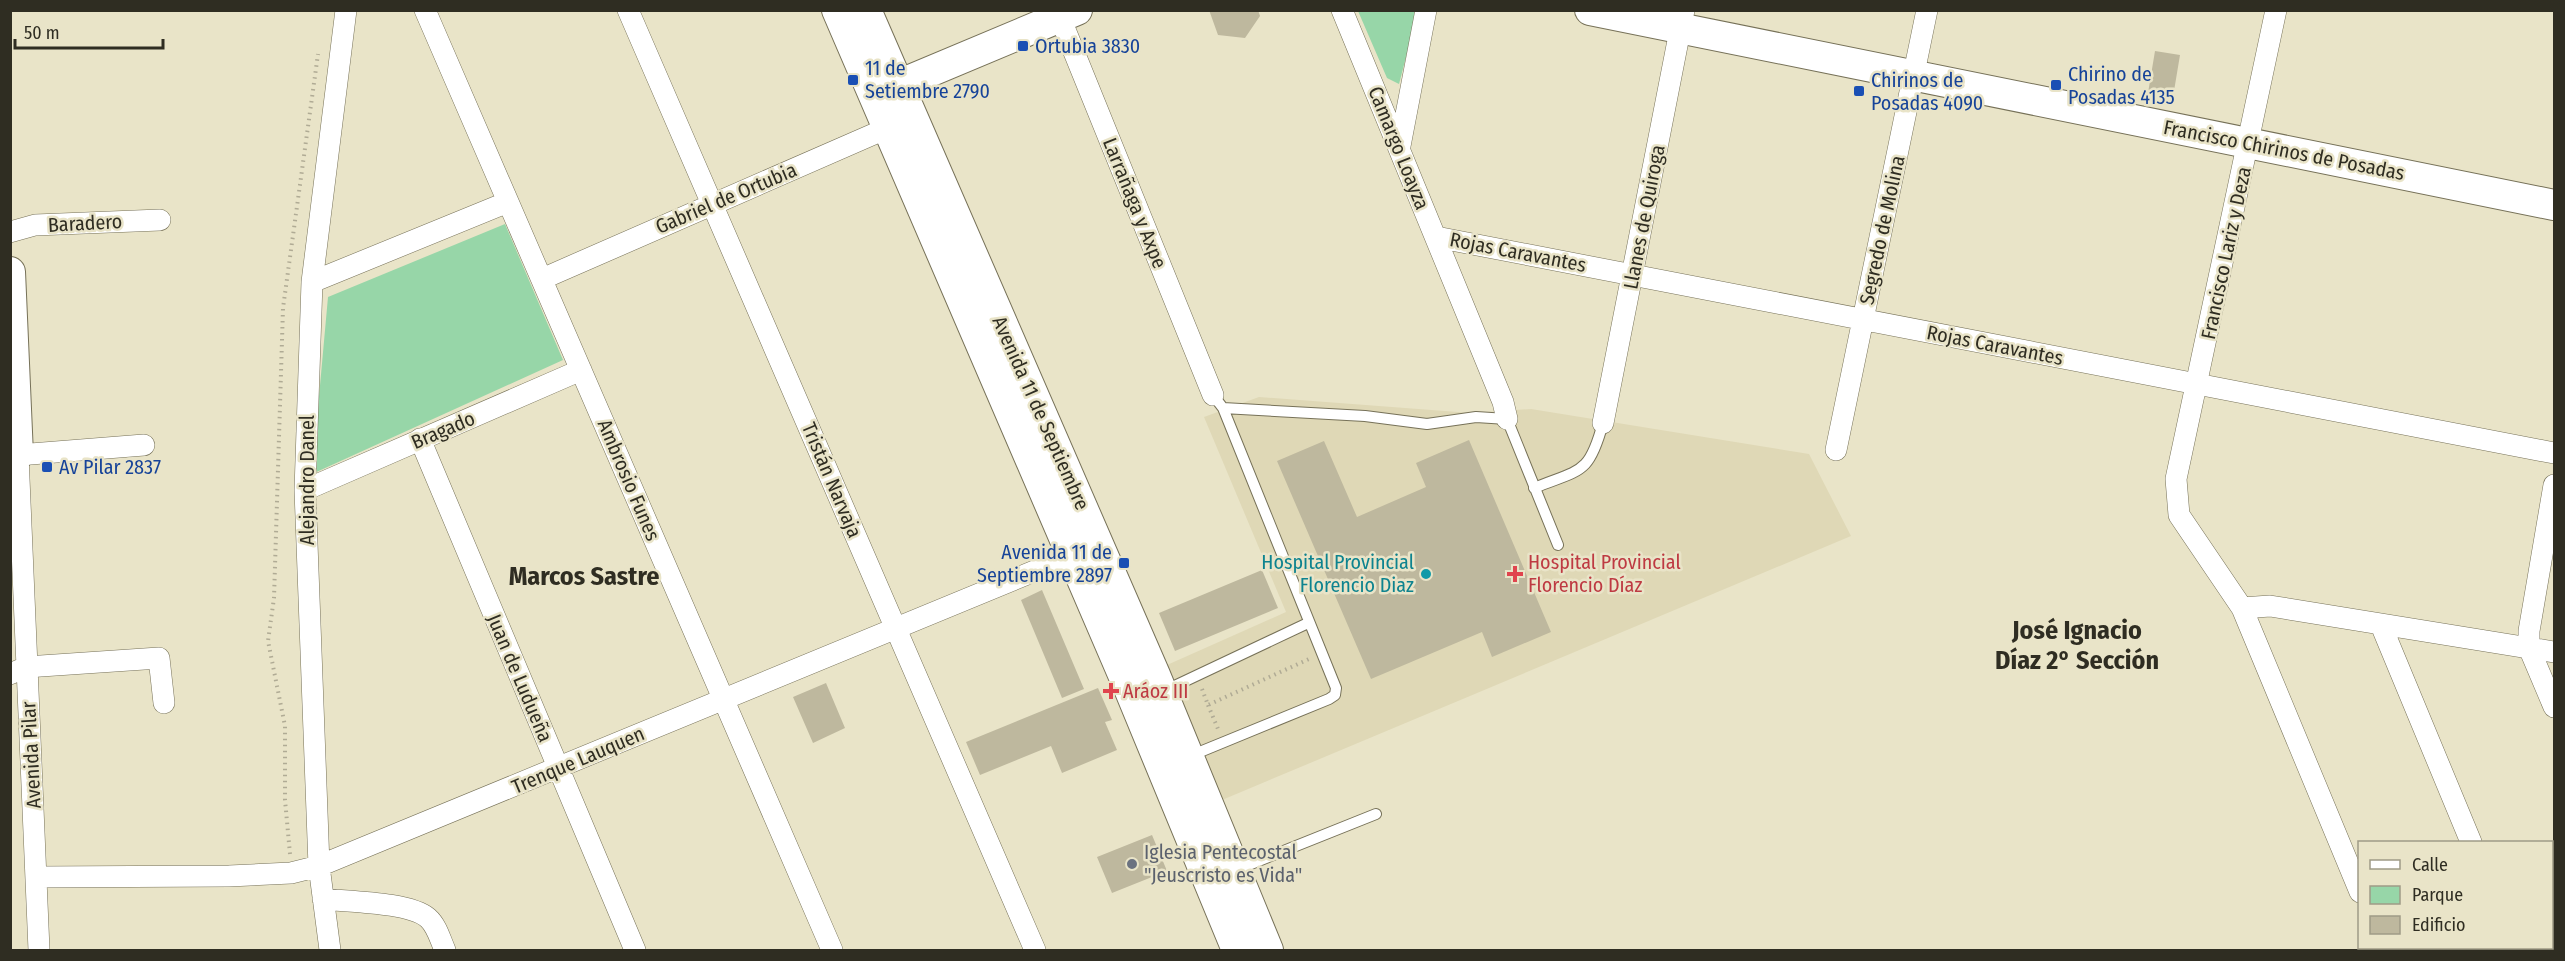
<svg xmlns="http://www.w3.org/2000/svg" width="2565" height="961" font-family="'Fira Sans Condensed',sans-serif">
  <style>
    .built { fill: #dfd8b6 }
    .green { fill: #97d6a8 }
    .building { fill: #beb89e }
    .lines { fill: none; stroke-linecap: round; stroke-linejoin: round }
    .service-casing { stroke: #767158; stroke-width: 12 }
    .minor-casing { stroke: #767158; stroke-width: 22 }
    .secondary-casing { stroke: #767158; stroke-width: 32 }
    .path { stroke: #b0ab95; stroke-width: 4; stroke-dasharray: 1.5 4.5; stroke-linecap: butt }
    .service { stroke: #fff; stroke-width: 10 }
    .minor { stroke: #fff; stroke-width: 21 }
    .secondary { stroke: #fff; stroke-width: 30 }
    .transit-dot { fill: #1a4fb4; stroke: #e9e4c8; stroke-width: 2 }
    .culture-dot { fill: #0f9aa8; stroke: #e9e4c8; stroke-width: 2 }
    .health-dot { fill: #e0444e; stroke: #e9e4c8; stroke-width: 2 }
    .worship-dot { fill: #6b7280; stroke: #e9e4c8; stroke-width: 2 }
    .labels { text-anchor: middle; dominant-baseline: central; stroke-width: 5; stroke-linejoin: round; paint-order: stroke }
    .transit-label { font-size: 20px; fill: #164399; stroke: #e9e4c8; text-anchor: start }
    .street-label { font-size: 20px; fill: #2f2d22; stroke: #e9e4c8 }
    .culture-label { font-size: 20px; fill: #0d838f; stroke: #e9e4c8; text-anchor: end }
    .health-label { font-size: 20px; fill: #be3a42; stroke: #e9e4c8; text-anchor: start }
    .worship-label { font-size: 20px; fill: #5b616d; stroke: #e9e4c8; text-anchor: start }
    .district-label { font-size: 26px; font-weight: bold; fill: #2f2d22; stroke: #e9e4c8 }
  </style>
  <rect width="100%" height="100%" fill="#e9e4c8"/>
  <path class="built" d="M1259 397 1471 413 1531 409 1809 454 1851 536 1222 800 1167 665 1286 612 1204 417Z"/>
  <path class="green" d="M1358 11H1418L1399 84 1387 78Z
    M505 224 563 360 312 474 328 297Z"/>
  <path class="building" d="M1209 10H1258L1260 16 1245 38 1218 35Z
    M2155 51 2180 55 2173 97 2148 93Z
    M1469 440 1551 632 1492 657 1482 632 1371 679 1277 461 1324 441 1357 517 1426 487 1416 463Z
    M1262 570 1278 608 1175 651 1159 613Z
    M1042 590 1084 689 1062 698 1021 600Z
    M826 683 845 728 813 743 793 697Z
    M1098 688 1112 720 1105 722 1117 750 1062 773 1051 746 980 775 966 742Z
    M1152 835 1167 871 1112 893 1097 857Z"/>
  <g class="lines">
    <g class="service-casing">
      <path id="service" d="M1223 408 1365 416 1427 424 1476 417 1507 419 1558 545
        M1534 488C1581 469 1589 475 1603 423
        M1164 691 1308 623
        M1190 756 1329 699 1335 695 1336 688 1223 408 1213 395
        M1236 870 1376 814"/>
    </g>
    <g class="minor-casing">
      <path id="minor" d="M425 10 832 950
        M628 10 1035 950
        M1057 10 1213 395
        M1342 10 1503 402 1507 419
        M2276 10 2176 479 2179 515 2242 608 2360 892
        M1400 146 1426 10
        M10 232 35 225 160 220
        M1436 237 2554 453
        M542 279 899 123
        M312 282 508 202
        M1603 423 1684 10
        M420 439 635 950
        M1836 450 1927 10
        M2554 485 2529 631V648L2554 707
        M305 490 581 370
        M2242 608 2270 606 2554 652
        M2381 625 2471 842
        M10 674 26 667 159 658 164 703
        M37 877 229 876 291 873 319 866 1083 551
        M323 899C349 902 409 902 428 918 437 926 440 939 445 950
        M2552 923 2554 922
        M2382 948 2384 950
        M39 950 18 455 144 445
        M330 950 319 866 305 490 312 282 346 10
        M2485 950 2493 948"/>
    </g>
    <g class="secondary-casing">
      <path id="secondary" d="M837 10 1128 686 1237 950
        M866 10 1155 675 1268 950
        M1590 10 2554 205
        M879 93 1077 10
        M10 272 18 455 10 458"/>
    </g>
    <path class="path" d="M1202 689 1208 705 1309 659
      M1208 705 1218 729
      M290 854 285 800V726L268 641 274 598 283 308 318 54"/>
    <use href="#service" class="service"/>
    <use href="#minor" class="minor"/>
    <use href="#secondary" class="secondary"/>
  </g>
  <g class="transit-dot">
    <rect x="1017" y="40" width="12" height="12" rx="3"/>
    <rect x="847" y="74" width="12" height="12" rx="3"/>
    <rect x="2050" y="79" width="12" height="12" rx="3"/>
    <rect x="1853" y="85" width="12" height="12" rx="3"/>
    <rect x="41" y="461" width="12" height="12" rx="3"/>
    <rect x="1118" y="557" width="12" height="12" rx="3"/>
  </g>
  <circle class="culture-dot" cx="1426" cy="574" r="6"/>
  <g class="health-dot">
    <path d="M1512 565h6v6h6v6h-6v6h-6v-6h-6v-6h6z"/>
    <path d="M1108 682h6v6h6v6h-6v6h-6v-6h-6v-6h6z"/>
  </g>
  <circle class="worship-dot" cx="1132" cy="864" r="6"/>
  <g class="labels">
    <g class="transit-label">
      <text x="1035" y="46">Ortubia 3830</text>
      <text x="865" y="68">11 de<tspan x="865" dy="23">Setiembre 2790</tspan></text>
      <text x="2068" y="74">Chirino de<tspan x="2068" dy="23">Posadas 4135</tspan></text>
      <text x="1871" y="80">Chirinos de<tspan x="1871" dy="23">Posadas 4090</tspan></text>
      <text x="59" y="467">Av Pilar 2837</text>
      <text x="1112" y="552" text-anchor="end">Avenida 11 de<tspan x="1112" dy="23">Septiembre 2897</tspan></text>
    </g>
    <g class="street-label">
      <text transform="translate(1399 148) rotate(68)">Camargo Loayza</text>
      <text transform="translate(2284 150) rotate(11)">Francisco Chirinos de Posadas</text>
      <text transform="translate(726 198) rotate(-23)">Gabriel de Ortubia</text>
      <text transform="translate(1135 203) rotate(68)">Larrañaga y Axpe</text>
      <text transform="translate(1644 217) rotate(-79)">Llanes de Quiroga</text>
      <text transform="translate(85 223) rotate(-3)">Baradero</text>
      <text transform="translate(1882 230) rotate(-78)">Segredo de Molina</text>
      <text transform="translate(1518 252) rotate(11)">Rojas Caravantes</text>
      <text transform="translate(2226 253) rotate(-78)">Francisco Lariz y Deza</text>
      <text transform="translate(1995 345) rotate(11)">Rojas Caravantes</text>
      <text transform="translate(1041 413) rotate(66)">Avenida 11 de Septiembre</text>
      <text transform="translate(443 430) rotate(-23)">Bragado</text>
      <text transform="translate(307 480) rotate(-90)">Alejandro Danel</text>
      <text transform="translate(629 480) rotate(67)">Ambrosio Funes</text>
      <text transform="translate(832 480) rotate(67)">Tristán Narvaja</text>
      <text transform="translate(520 678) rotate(67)">Juan de Ludueña</text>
      <text transform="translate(31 755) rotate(-93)">Avenida Pilar</text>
      <text transform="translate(578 760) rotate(-23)">Trenque Lauquen</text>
    </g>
    <g class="culture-label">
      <text x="1414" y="562">Hospital Provincial<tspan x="1414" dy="23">Florencio Diaz</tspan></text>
    </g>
    <g class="health-label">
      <text x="1528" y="562">Hospital Provincial<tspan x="1528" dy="23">Florencio Díaz</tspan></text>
      <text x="1123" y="691">Aráoz III</text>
    </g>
    <g class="worship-label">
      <text x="1144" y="852">Iglesia Pentecostal<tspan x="1144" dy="23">"Jeuscristo es Vida"</tspan></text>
    </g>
    <g class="district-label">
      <text x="584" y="576">Marcos Sastre</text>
      <text x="2077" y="630">José Ignacio<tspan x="2077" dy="30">Díaz 2° Sección</tspan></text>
    </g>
  </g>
  <rect width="2565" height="961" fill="none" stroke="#2f2d22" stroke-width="24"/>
  <rect x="2358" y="841" width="195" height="108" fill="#e9e4c8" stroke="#9f9b86" stroke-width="1.5"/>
  <rect x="2370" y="860" width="30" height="9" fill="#ffffff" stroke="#9f9b86" stroke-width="1.5"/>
  <text x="2412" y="871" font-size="18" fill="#2f2d22">Calle</text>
  <rect x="2370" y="886" width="30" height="18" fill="#97d6a8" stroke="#9f9b86" stroke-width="1.5"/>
  <text x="2412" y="901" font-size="18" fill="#2f2d22">Parque</text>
  <rect x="2370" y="916" width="30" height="18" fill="#beb89e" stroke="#9f9b86" stroke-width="1.5"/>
  <text x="2412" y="931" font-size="18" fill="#2f2d22">Edificio</text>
  <path d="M15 39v9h148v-9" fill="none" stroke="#2f2d22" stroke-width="3"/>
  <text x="24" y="39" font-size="18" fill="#2f2d22" stroke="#e9e4c8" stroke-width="4.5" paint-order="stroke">50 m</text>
</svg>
